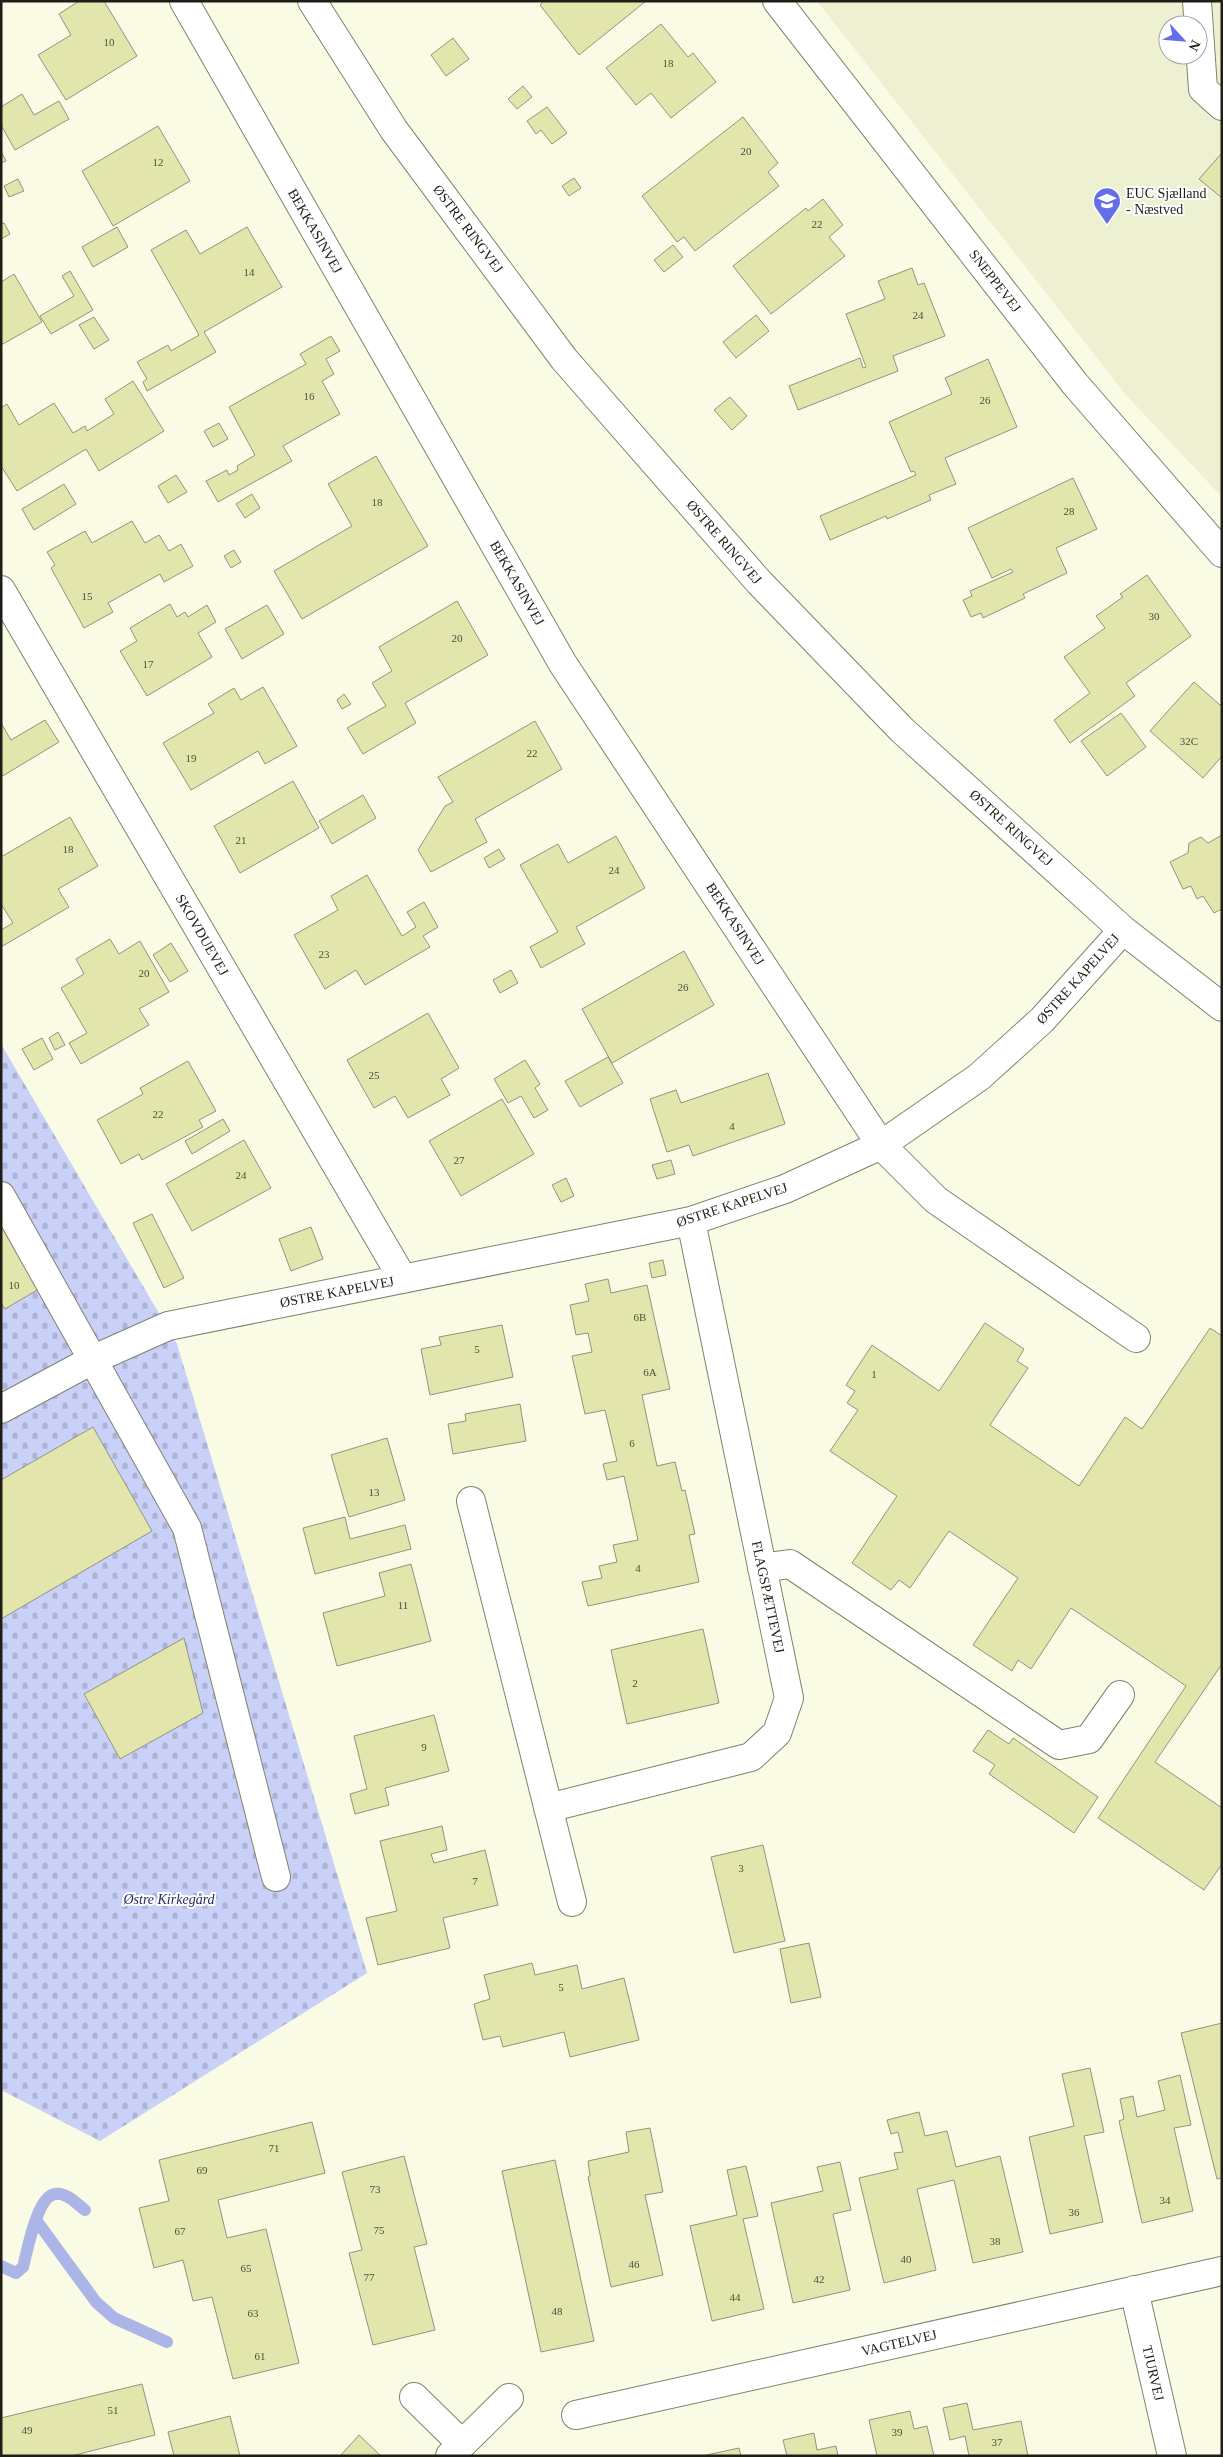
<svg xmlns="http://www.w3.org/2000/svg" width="1223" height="2457" font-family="'Times New Roman',serif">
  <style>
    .built { fill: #eef0d2; fill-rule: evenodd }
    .cemetery { fill: url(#cemetery-stones) }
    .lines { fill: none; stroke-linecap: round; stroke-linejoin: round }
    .stream { stroke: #abb5e8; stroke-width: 12 }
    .building { fill: #e2e5ac; stroke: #92947f }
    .minor-casing { stroke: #81826e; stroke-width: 30 }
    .minor { stroke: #fff; stroke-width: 28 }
    .labels { text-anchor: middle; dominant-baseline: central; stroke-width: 4; stroke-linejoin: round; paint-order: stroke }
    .number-label { font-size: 11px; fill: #4f503c }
    .poi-label { font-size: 14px; fill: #1e1e16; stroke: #fff; text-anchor: start }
    .street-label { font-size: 14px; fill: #1e1e16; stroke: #fff }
    .park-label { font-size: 14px; font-style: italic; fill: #262a66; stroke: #fff }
  </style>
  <defs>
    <pattern id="cemetery-stones" width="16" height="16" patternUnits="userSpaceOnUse" patternTransform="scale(1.25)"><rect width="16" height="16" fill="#c9d1f8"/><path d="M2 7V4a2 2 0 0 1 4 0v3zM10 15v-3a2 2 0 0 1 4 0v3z" fill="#acb3d4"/></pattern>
  </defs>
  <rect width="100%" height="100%" fill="#f9fbe4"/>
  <path class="built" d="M817 1H1222V497L1126 395ZM1168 25H1198V55H1168Z"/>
  <path class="cemetery" d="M1 1044 177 1344 367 1973 100 2141 1 2090Z"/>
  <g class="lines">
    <path class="stream" d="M36 2220 96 2302 114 2318 167 2342
      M1 2266 16 2273 23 2267C27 2252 37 2196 55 2194 66 2192 77 2204 85 2210"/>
  </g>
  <path class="building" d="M79 1H104L137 56 66 100 38 55 71 35 59 14Z
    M544 1H646L579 55 540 5Z
    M661 24 688 57 693 53 716 82 671 118 651 93 636 105 606 68Z
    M453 38 469 59 446 76 431 55Z
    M523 86 532 97 517 109 508 99Z
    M22 94 34 115 59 101 69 119 15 150 1 125V107Z
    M547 107 567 133 552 144 541 130 536 134 527 121Z
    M743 117 778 163 768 172 779 186 695 251 684 237 677 242 642 196Z
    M158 126 190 181 113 226 82 171Z
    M1 151 6 161 1 163Z
    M1222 153V198L1199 179Z
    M574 178 581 188 569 196 562 186Z
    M18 179 24 191 9 197 4 186Z
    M823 199 843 225 829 237 845 256 771 314 733 266 806 208 808 211Z
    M4 223 10 234 1 239V224Z
    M117 227 128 247 93 267 82 247Z
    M247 227 282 287 204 332 216 352 147 391 143 382 147 379 137 362 168 345 171 351 199 335 151 250 186 230 200 254Z
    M673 245 683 257 664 272 654 260Z
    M912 268 918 285 924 283 945 336 893 356 898 371 798 410 789 386 860 358 863 368 866 367 846 314 885 299 878 281Z
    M70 271 93 310 51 334 40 316 74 296 62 276Z
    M14 274 42 322 1 345V282Z
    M756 315 769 331 736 358 723 342Z
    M94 317 109 340 94 349 79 325Z
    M331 336 340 351 326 359 334 374 322 381 340 414 283 446 292 461 218 502 206 481 227 470 229 475 238 470 237 466 255 455 229 407 306 364 300 354Z
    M988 359 1017 427 945 458 956 484 929 495 931 500 887 519 886 516 830 540 820 516 916 475 914 471 911 472 889 422 952 394 945 378Z
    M133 381 164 431 99 471 86 449 17 491 1 466V408L7 404 19 425 54 403 73 433 85 426 87 431 114 414 105 399Z
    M730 397 747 416 732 430 714 410Z
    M219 423 228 439 213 447 204 431Z
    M376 456 428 546 302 619 274 571 352 526 328 484Z
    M176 475 187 492 168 503 158 486Z
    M1073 478 1097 529 1056 548 1067 573 1023 594 1025 598 983 618 981 613 971 617 963 600 972 596 970 591 1013 572 1011 569 992 578 968 528Z
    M64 484 76 504 34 530 22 509Z
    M252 494 260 508 245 518 236 504Z
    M132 521 145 543 159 535 169 551 181 544 193 566 164 582 160 574 108 603 113 612 84 628 51 568 55 565 47 552 85 531 92 543Z
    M234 550 241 562 231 568 224 556Z
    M1147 575 1191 636 1126 683 1135 696 1070 743 1054 720 1090 693 1064 657 1105 628 1096 616 1123 597 1120 594Z
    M457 601 488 655 405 703 416 723 363 754 347 728 386 706 372 683 392 671 379 647Z
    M170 604 177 617 185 612 188 617 207 605 216 622 198 633 212 657 147 696 120 651 137 641 130 628Z
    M267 605 284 634 242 659 225 629Z
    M1194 682 1220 705 1222 704V756L1203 778 1150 731Z
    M263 687 297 746 265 764 258 751 191 790 163 743 214 713 208 704 234 688 241 700Z
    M344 694 351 704 342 709 337 700Z
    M1121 713 1146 747 1107 776 1081 741Z
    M45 720 59 742 1 777V723L11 740Z
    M535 721 562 769 475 819 487 842 431 872 418 850 445 806 453 802 438 777Z
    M293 781 319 828 240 873 214 826Z
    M363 795 376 818 332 844 319 821Z
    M70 817 98 866 58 889 69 907 1 947V930L13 923 1 904V857Z
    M1222 835V909L1214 913 1203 896 1197 899 1191 886 1183 889 1170 862 1188 853 1189 843 1201 837 1208 843Z
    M616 836 645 888 576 927 585 944 541 968 530 947 558 932 520 865 558 844 568 863Z
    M499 849 505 859 489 868 484 858Z
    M367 875 402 936 416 927 407 912 424 902 438 927 423 936 430 947 365 985 356 970 325 989 294 935 338 910 331 896Z
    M110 939 119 954 140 941 169 992 139 1009 149 1025 81 1064 69 1043 87 1033 61 988 84 974 76 959Z
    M171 943 188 971 170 982 153 955Z
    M684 951 714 1005 612 1063 582 1009Z
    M511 970 518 983 500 993 493 980Z
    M428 1013 459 1068 441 1079 450 1095 408 1118 395 1096 374 1108 347 1060Z
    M58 1032 65 1045 55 1050 49 1038Z
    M42 1038 53 1059 34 1070 22 1049Z
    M608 1057 623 1083 580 1107 565 1081Z
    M525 1060 540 1084 535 1088 548 1110 534 1118 521 1096 508 1103 494 1079Z
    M188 1061 216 1111 199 1120 203 1127 142 1160 139 1154 121 1164 97 1120 143 1094 140 1088Z
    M768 1073 785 1124 693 1156 689 1145 667 1152 650 1099 676 1090 681 1103Z
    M502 1099 534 1154 461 1196 429 1141Z
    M223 1119 230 1131 192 1154 185 1141Z
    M244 1140 271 1188 192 1231 166 1184Z
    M671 1160 675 1174 657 1179 652 1165Z
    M566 1178 574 1196 561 1202 552 1185Z
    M152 1214 184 1278 164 1288 133 1223Z
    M1 1224 39 1289 5 1309 1 1303Z
    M311 1227 323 1259 291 1271 279 1239Z
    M663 1260 666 1275 652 1278 649 1263Z
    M608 1279 611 1293 647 1285 670 1389 642 1395 657 1466 675 1462 682 1491 685 1490 695 1534 689 1535 699 1582 588 1606 582 1582 602 1578 599 1566 617 1562 613 1545 638 1540 624 1476 607 1480 603 1464 617 1461 605 1410 585 1414 572 1356 592 1352 588 1333 576 1335 570 1305 589 1301 585 1284Z
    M985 1323 1024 1349 1017 1361 1028 1368 990 1425 1079 1486 1125 1417 1142 1429 1210 1328 1222 1336V1664L1155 1762 1222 1808V1864L1204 1890 1098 1818 1186 1686 1071 1608 1031 1669 1018 1660 1012 1671 973 1645 1018 1578 949 1531 910 1588 899 1580 891 1590 852 1563 897 1496 830 1451 858 1410 847 1403 855 1391 846 1385 872 1345 939 1391Z
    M502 1325 513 1377 430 1395 421 1349 441 1345 439 1337Z
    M520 1404 526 1441 453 1454 448 1424 466 1421 465 1414Z
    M93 1427 152 1531 1 1619V1480Z
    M387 1438 405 1500 349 1517 331 1455Z
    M345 1517 350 1539 405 1525 411 1549 315 1574 303 1528Z
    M411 1564 431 1641 337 1666 323 1613 385 1596 379 1573Z
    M703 1629 719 1703 627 1724 611 1650Z
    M184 1638 203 1713 120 1759 84 1694Z
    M434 1715 449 1771 385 1788 389 1805 355 1814 350 1794 367 1789 354 1736Z
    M988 1730 1009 1744 1013 1738 1098 1797 1074 1833 989 1774 995 1765 973 1751Z
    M442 1826 447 1850 431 1854 434 1863 485 1850 498 1905 443 1918 450 1948 378 1965 366 1918 397 1911 380 1841Z
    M763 1845 785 1941 734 1953 711 1857Z
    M809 1943 821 1997 791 2003 780 1949Z
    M532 1963 535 1975 577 1965 582 1989 624 1978 639 2040 570 2057 564 2032 503 2047 500 2036 483 2040 474 2004 490 1999 484 1975Z
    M1222 2023V2178L1217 2179 1181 2033Z
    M1090 2068 1104 2132 1084 2136 1103 2222 1050 2234 1029 2137 1074 2126 1062 2074Z
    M1180 2075 1191 2125 1174 2128 1193 2211 1142 2223 1119 2121 1124 2119 1120 2099 1133 2096 1137 2117 1165 2110 1158 2081Z
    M919 2112 925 2136 947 2131 956 2167 1000 2156 1023 2252 973 2263 954 2180 917 2189 936 2270 884 2283 859 2178 898 2169 894 2153 903 2152 898 2132 891 2134 887 2120Z
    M312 2122 325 2173 218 2200 227 2238 266 2229 299 2363 233 2379 212 2297 193 2301 183 2260 154 2268 139 2208 169 2201 159 2160Z
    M650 2128 663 2192 645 2195 663 2275 611 2287 588 2177 590 2176 588 2161 629 2152 626 2132Z
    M404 2156 427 2244 414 2247 435 2330 373 2345 349 2253 362 2250 342 2172Z
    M555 2160 594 2341 541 2352 502 2171Z
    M840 2162 851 2210 833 2214 850 2290 793 2303 771 2203 823 2191 817 2167Z
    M746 2166 758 2216 743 2219 764 2309 712 2321 690 2226 737 2215 727 2170Z
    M142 2384 155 2435 71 2456H1V2418Z
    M967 2403 973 2430 1021 2421 1028 2456H969L965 2436 950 2440 943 2408Z
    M910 2411 914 2429 927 2426 934 2456H877L869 2420Z
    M230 2416 240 2456H174L168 2432Z
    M814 2433 817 2450 836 2446 838 2456H787L783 2440Z
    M359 2435 381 2456H340Z
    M739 2448 741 2456H702Z"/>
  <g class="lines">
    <g class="minor-casing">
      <path id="minor" d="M184 1 563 664 881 1145 936 1200 1136 1338
        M312 1 394 130 564 359 759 582 902 730 1123 930 1222 1007
        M777 1 1075 384 1222 553
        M1197 1 1203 89 1222 106
        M1 590 403 1279
        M1 1196 187 1528 276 1877
        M1 1409 94 1359 168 1326 691 1221 785 1189 881 1145 979 1077 1042 1020 1123 930
        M471 1501 572 1902
        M762 1568 790 1564 1059 1745 1089 1739 1120 1695
        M548 1808 751 1757 777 1733 789 1698 691 1221
        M1134 2290 1172 2456
        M414 2397 462 2444
        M576 2415 1222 2271
        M450 2456 509 2398"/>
    </g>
    <use href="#minor" class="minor"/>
  </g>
  <defs>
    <g id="school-pin" transform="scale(1.4375)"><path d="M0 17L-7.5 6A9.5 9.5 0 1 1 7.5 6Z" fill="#646ee6" stroke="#fff"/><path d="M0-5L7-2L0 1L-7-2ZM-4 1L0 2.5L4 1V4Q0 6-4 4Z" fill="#fff"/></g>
  </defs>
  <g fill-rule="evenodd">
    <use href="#school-pin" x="1107" y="201"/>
  </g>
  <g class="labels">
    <g class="number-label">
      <text x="109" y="42">10</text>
      <text x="668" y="63">18</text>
      <text x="746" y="151">20</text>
      <text x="158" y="162">12</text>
      <text x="817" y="224">22</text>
      <text x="249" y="272">14</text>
      <text x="918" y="315">24</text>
      <text x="309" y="396">16</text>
      <text x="985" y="400">26</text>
      <text x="377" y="502">18</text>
      <text x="1069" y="511">28</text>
      <text x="87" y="596">15</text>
      <text x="1154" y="616">30</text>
      <text x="457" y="638">20</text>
      <text x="148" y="664">17</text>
      <text x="1189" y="741">32C</text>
      <text x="532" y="753">22</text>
      <text x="191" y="758">19</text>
      <text x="241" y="840">21</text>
      <text x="68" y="849">18</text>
      <text x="614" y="870">24</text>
      <text x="324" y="954">23</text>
      <text x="144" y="973">20</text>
      <text x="683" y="987">26</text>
      <text x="374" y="1075">25</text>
      <text x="158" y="1114">22</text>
      <text x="732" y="1126">4</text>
      <text x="459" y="1160">27</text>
      <text x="241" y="1175">24</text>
      <text x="14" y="1285">10</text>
      <text x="640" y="1317">6B</text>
      <text x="477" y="1349">5</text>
      <text x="650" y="1372">6A</text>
      <text x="874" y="1374">1</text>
      <text x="632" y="1443">6</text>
      <text x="374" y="1492">13</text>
      <text x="638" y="1568">4</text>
      <text x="403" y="1605">11</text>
      <text x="635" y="1683">2</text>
      <text x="424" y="1747">9</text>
      <text x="741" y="1868">3</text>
      <text x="475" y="1881">7</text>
      <text x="561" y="1987">5</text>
      <text x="274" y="2148">71</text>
      <text x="202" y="2170">69</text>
      <text x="375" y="2189">73</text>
      <text x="1165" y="2200">34</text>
      <text x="1074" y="2212">36</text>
      <text x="379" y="2230">75</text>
      <text x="180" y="2231">67</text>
      <text x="995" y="2241">38</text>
      <text x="906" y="2259">40</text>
      <text x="634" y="2264">46</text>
      <text x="246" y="2268">65</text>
      <text x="369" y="2277">77</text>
      <text x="819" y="2279">42</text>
      <text x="735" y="2297">44</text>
      <text x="557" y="2311">48</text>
      <text x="253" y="2313">63</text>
      <text x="260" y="2356">61</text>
      <text x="113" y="2410">51</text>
      <text x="27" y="2430">49</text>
      <text x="897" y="2432">39</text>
      <text x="997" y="2442">37</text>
    </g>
    <g class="poi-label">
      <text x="1126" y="193">EUC Sjælland<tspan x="1126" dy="16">- Næstved</tspan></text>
    </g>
    <g class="street-label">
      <text transform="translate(468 229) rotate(53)">ØSTRE RINGVEJ</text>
      <text transform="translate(315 231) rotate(60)">BEKKASINVEJ</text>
      <text transform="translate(995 281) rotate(52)">SNEPPEVEJ</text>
      <text transform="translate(724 542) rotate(49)">ØSTRE RINGVEJ</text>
      <text transform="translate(517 583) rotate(60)">BEKKASINVEJ</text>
      <text transform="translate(1011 828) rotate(42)">ØSTRE RINGVEJ</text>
      <text transform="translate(735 924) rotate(57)">BEKKASINVEJ</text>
      <text transform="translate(202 935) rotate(60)">SKOVDUEVEJ</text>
      <text transform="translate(1078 979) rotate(-48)">ØSTRE KAPELVEJ</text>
      <text transform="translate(732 1205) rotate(-18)">ØSTRE KAPELVEJ</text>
      <text transform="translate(337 1292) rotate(-11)">ØSTRE KAPELVEJ</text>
      <text transform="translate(768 1597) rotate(78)">FLAGSPÆTTEVEJ</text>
      <text transform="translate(899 2343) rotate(-13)">VAGTELVEJ</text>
      <text transform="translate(1153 2373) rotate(77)">TJURVEJ</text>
    </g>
    <g class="park-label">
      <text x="169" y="1899">Østre Kirkegård</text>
    </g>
  </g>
  <rect width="1223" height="2457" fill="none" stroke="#1e1e16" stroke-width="5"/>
  <g transform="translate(1183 40) rotate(116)"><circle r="24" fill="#ffffff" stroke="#a5a5a2"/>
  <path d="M0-4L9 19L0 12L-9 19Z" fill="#646ee6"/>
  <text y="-8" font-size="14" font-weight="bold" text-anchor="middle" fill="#1e1e16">N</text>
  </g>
</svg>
